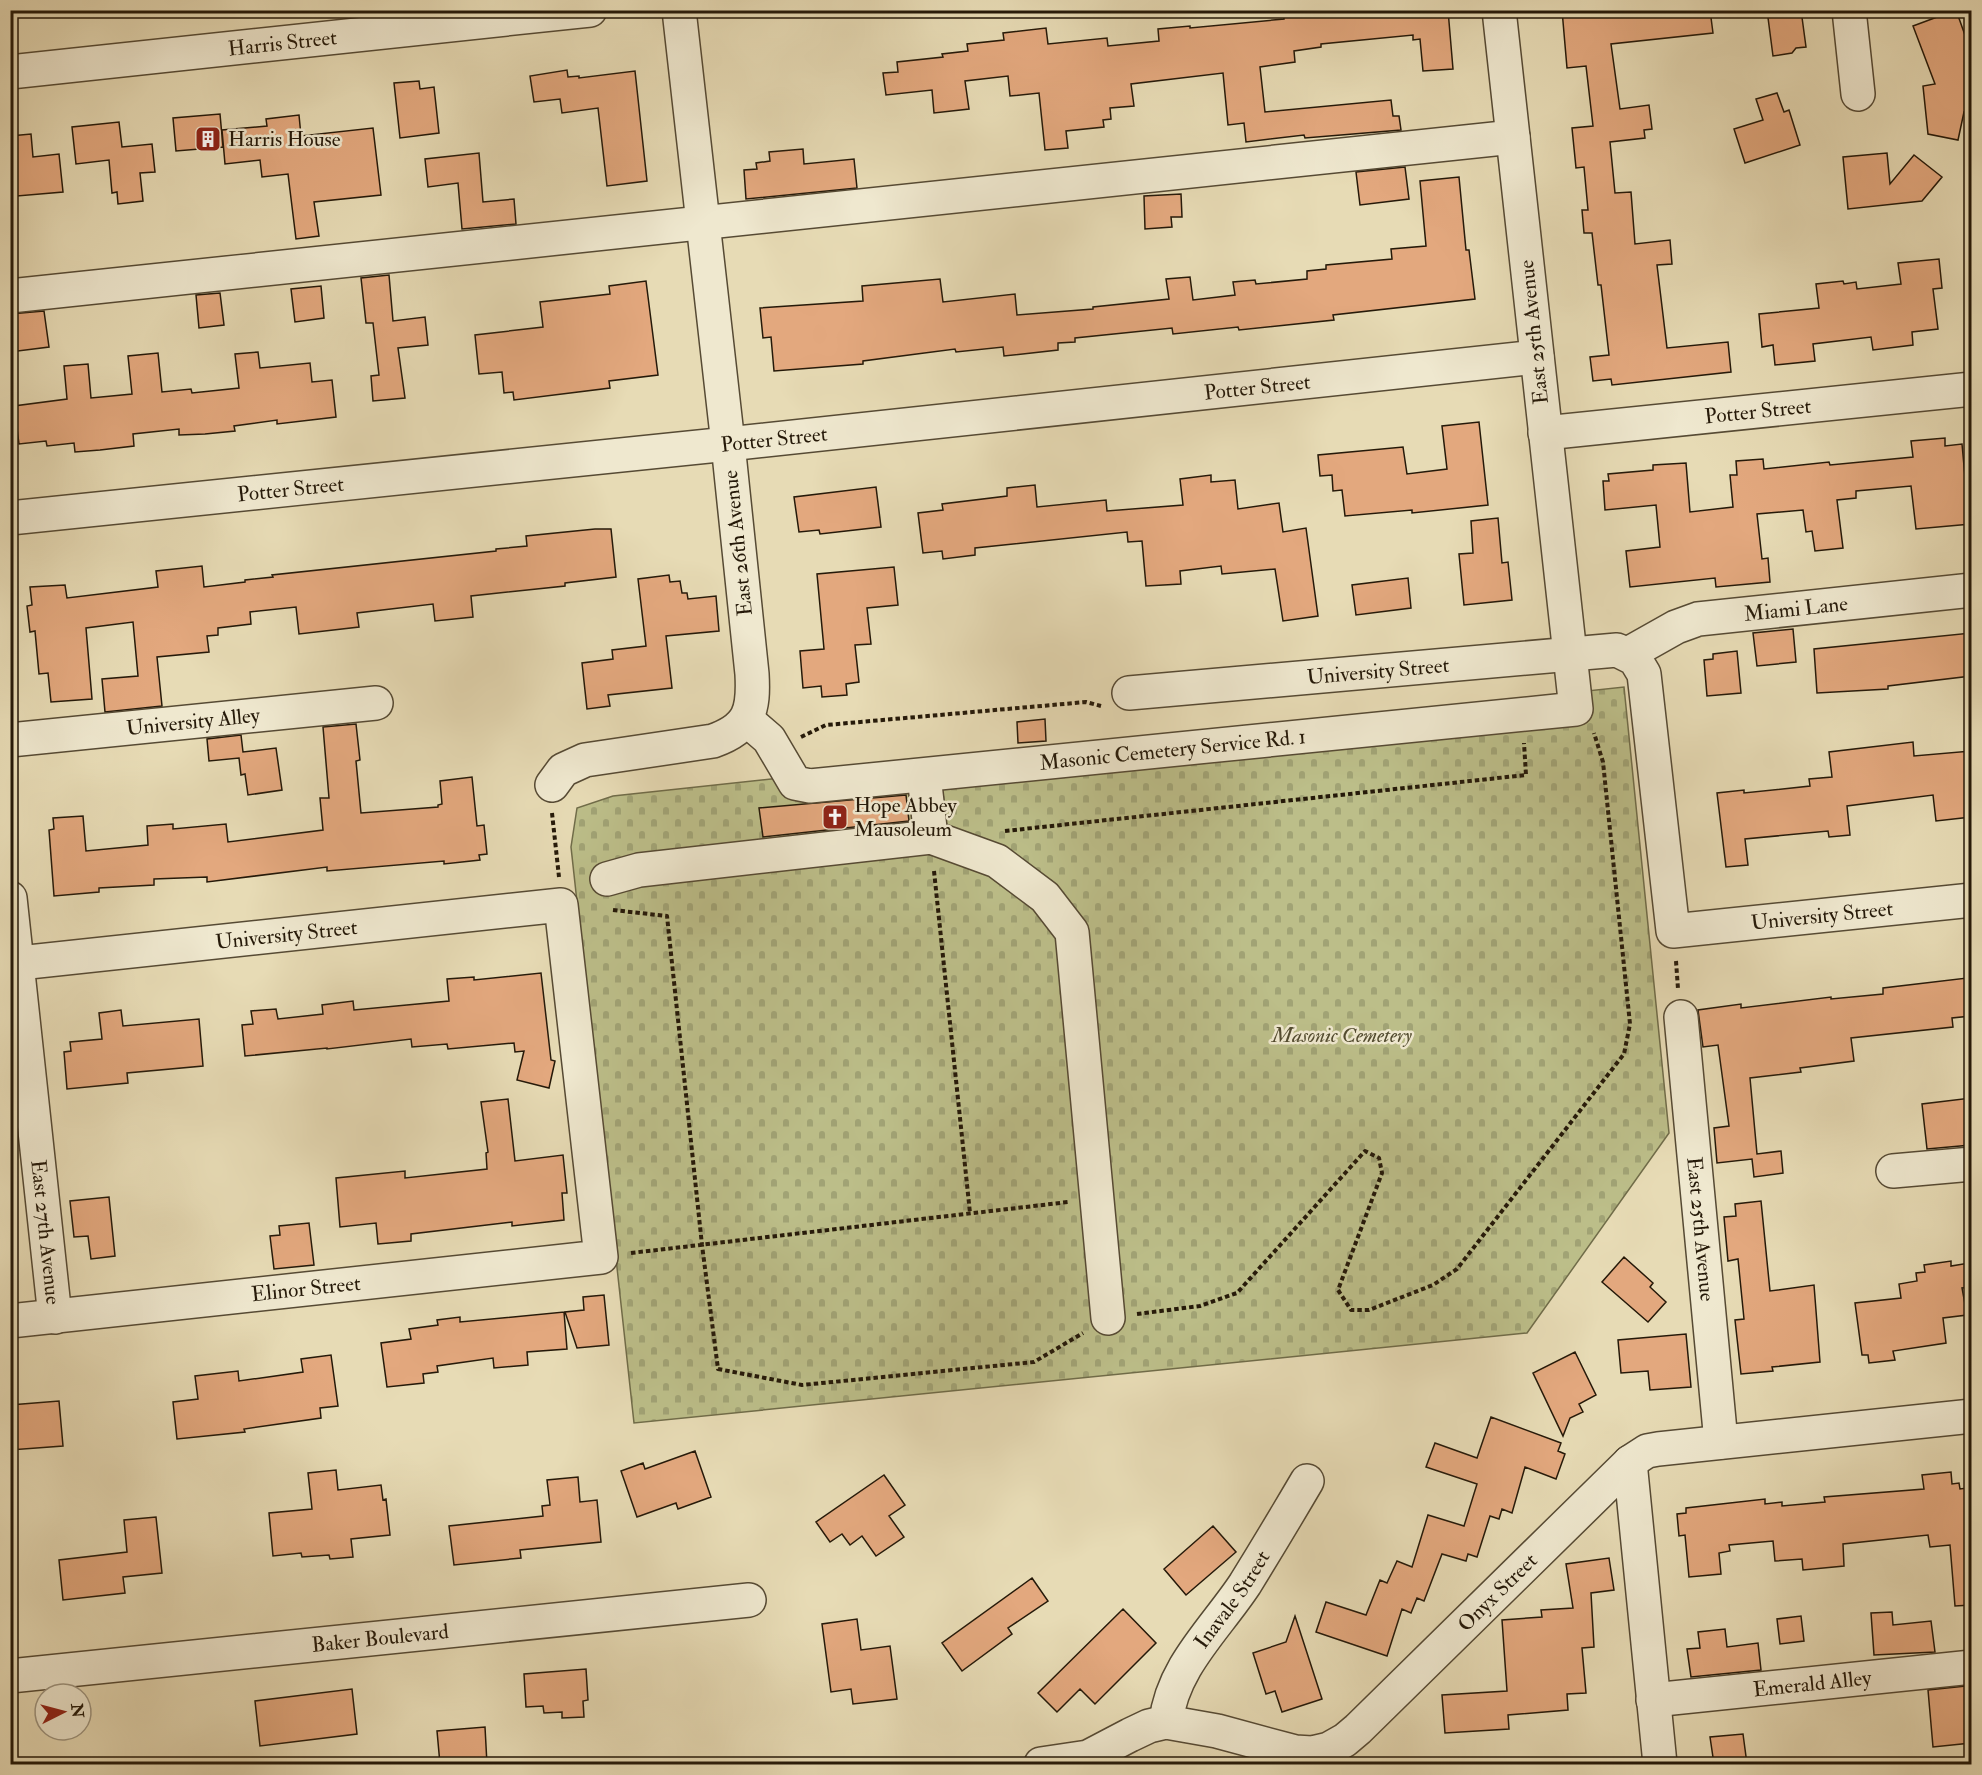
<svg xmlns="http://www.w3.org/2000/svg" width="1982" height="1775" font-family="'IM FELL Double Pica',serif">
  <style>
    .cemetery { fill: url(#cemetery-stones); stroke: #706c49; stroke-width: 1.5 }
    .building { fill: #e3a87e; stroke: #251909; stroke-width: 1.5 }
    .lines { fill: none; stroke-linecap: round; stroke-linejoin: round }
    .minor-casing { stroke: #564a34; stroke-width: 36 }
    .path { stroke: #251909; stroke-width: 4; stroke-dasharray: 4.5 3; stroke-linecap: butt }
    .minor { stroke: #efe8cf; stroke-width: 33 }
    .labels { text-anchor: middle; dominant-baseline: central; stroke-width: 5; stroke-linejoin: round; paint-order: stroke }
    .street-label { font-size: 21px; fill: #251909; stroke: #efe8cf }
    .poi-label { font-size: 21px; fill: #251909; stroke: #efe8cf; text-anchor: start }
    .park-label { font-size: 21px; font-style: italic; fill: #524b2f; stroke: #efe8cf }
  </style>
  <defs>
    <pattern id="cemetery-stones" width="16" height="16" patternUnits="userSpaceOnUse" patternTransform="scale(1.5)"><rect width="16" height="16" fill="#bcbe89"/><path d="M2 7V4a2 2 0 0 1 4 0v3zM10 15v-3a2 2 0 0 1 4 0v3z" fill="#a1a375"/></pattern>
  </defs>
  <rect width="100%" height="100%" fill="#e7dbb5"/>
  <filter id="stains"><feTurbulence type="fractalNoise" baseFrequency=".00333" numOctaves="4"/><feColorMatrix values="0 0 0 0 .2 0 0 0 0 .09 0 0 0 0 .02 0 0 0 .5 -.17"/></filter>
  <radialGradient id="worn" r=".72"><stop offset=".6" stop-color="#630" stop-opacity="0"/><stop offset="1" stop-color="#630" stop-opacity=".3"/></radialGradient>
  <path class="cemetery" d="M1624 687 1669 1133 1527 1333 634 1423 571 847 577 808 613 796Z"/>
  <path class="building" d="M1283 10H1448L1453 69 1423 71 1420 39 1413 40V35L1321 44V47L1294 51 1295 62 1260 67 1265 112 1391 100 1393 116H1399L1401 130 1305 138 1304 135 1246 142 1244 123 1228 125 1223 73 1131 84 1134 106 1110 108 1111 119 1103 120 1104 127 1066 131 1068 148 1045 150 1039 93 1010 96 1008 76 965 81 969 109 934 113 932 90 886 95 883 73 898 72 897 62 943 57 942 54 968 51 967 44 1004 40 1003 33 1046 28 1048 44 1107 38 1108 46 1159 41 1158 29 1190 26V28L1284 19Z
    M1562 10H1710L1713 33 1611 44 1620 109 1649 105 1652 129 1644 130 1645 138 1610 142 1615 193 1631 192 1635 244 1670 240 1672 264 1657 265 1667 348 1728 342 1731 372 1612 385 1611 379 1593 381 1590 357 1609 355 1601 285H1598L1592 233H1584L1582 210H1588L1584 167 1576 168 1572 128 1593 126 1586 66 1567 68Z
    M1767 10H1801L1806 47 1796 48 1792 53 1773 56Z
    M1956 10 1971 52V111L1964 112 1958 140 1928 134 1923 86 1935 84 1913 26Z
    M567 70 568 77 579 76V78L635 71 647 181 607 186 598 108 562 113 560 99 534 102 530 76Z
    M419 81 420 89 434 87 439 133 400 138 394 83Z
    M1777 93 1784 112 1789 110 1800 145 1745 163 1734 129 1763 120 1756 99Z
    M220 114 223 147 176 151 173 118Z
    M299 115 301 136 373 128 381 195 314 202 319 236 296 239 288 174 262 177 260 160 225 164 222 130 267 126 266 119Z
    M119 122 122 147 152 144 155 172 140 173 143 201 118 204 117 192 112 193 109 160 76 164 72 127Z
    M31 134 33 157 59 154 63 192 17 196 16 181H10V136Z
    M803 149 804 164 854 159 857 188 746 199 744 170 757 169 756 163 770 161 769 152Z
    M479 153 483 202 514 199 516 224 462 229 458 183 428 187 425 159Z
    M1887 153 1890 184 1914 155 1942 177 1922 201 1848 209 1843 157Z
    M1405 167 1409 199 1360 205 1356 172Z
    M1459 177 1466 250H1469L1475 299 1333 315 1334 320 1239 330 1238 327 1173 334 1172 328 1075 338V342L1058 343V350L1004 356 1003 347 956 352 955 349 863 361V364L774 371 771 337 763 338 760 308 863 301 862 286 940 279 943 302 1015 294 1017 315 1093 309V307L1169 299 1166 279 1190 277 1193 300 1235 295 1233 282 1255 280 1256 284 1307 279V271L1326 269V265L1392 259 1391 249 1426 246 1420 181Z
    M1181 194 1182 217H1171L1172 227 1145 229 1144 196Z
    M1939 259 1942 288 1933 289 1938 329 1912 332 1913 345 1873 350 1871 337 1813 344 1815 361 1775 365 1773 345 1762 347 1759 314 1819 308 1816 284 1843 281 1844 284 1856 282 1857 289 1901 284 1898 263Z
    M389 275 393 321 425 317 428 345 398 348 405 398 373 401 371 376 379 375 373 323H366L361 278Z
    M646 281 658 375 609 381 610 388 514 400 513 392 504 393 502 372 479 374 475 335 543 327 540 302 610 294 609 286Z
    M321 286 324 318 295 322 291 289Z
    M220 293 224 325 199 328 196 295Z
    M44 311 49 347 10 352V314Z
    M258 352 260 368 310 363 312 382 332 380 336 417 277 424V420L234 426 235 431 205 434 179 435V429L133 434 134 446 100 450 75 452 74 443 47 446 46 441 19 444 14 406 67 399 64 366 88 364 91 398 132 394 128 356 158 353 162 392 191 389 192 393 239 388 235 354Z
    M1479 422 1488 505 1412 513V510L1345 516 1342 490 1333 491 1332 475 1320 476 1318 455 1403 447 1407 474 1447 469 1442 426Z
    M1945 438V446L1962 444 1965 477H1971V524L1916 529 1911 486 1856 491V498L1837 500 1843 548 1815 551 1812 531 1806 532 1803 510 1757 514 1762 559 1768 558 1770 582 1716 587 1715 578 1630 587 1626 551 1660 547 1656 505 1605 510 1603 481H1609L1608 474 1653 470V465L1686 463 1690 512 1733 507 1730 475H1737L1736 461 1763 459 1764 469 1829 462 1830 465 1913 457 1911 441Z
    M1211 475V482L1235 480 1238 509 1279 503 1283 532 1306 528 1318 616 1283 621 1275 569 1222 574 1221 566 1180 571 1181 584 1146 586 1142 541 1128 542 1127 532 975 548V555L943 559 942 551 923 553 918 513 943 510 942 504 1007 496V488L1035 485 1037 507 1106 500 1107 511 1183 505 1180 479Z
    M876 487 881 527 820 534 819 530 799 532 794 497Z
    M1498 518 1502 563 1508 562 1512 600 1464 605 1459 554 1473 553 1471 521Z
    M595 529H611L616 577 565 583V586L471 596 473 617 435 621 433 604 357 613 359 627 299 634 296 607 250 612 251 624 218 628V635L207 636 209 652 157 657 162 706 105 712 102 679 138 676 133 622 86 628 92 699 51 702 48 673 39 674 35 631 30 632 27 606 32 605 30 587 65 585 67 598 158 587 156 571 202 566 204 587 245 582V580L273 577 272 575 496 551V549L527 546 526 536Z
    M894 567 898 605 867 608 871 644 855 645 859 682 846 684 847 695 822 697 821 686 803 688 800 651 824 649 817 574Z
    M669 575 670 582 680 581 682 593H687L688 599 716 596 719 631 666 636 672 688 608 695 610 706 587 709 582 663 613 659 612 650 646 646 638 579Z
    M1408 578 1411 608 1356 615 1352 585Z
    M1793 629 1796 662 1757 666 1753 633Z
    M1971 633V676L1888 686V689L1817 693 1814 649Z
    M1737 651 1741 693 1707 696 1704 660 1713 659V654Z
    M1045 719 1046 741 1018 743 1017 722Z
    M356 724 360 760 356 761 361 813 438 807V805L442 804 440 781 472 777 477 826 484 825 487 854 479 855 480 860 444 864V861L327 871V867L207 882V877L154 879V885L99 888V892L54 896 49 830 54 829 53 818 83 816 86 851 148 845 147 826 173 824V829L226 824 228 842 323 830 320 798H329L323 727Z
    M241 735 243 752 276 748 282 790 248 795 245 774 241 775 239 758 209 761 207 739Z
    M1913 742 1914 756 1971 751V817L1936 821 1933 795 1847 806 1850 835 1829 837 1828 831 1745 839 1748 865 1726 867 1717 793 1744 790V793L1810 786 1809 779 1832 777 1829 752Z
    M906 795 909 821 763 837 759 808Z
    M541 973 551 1060 555 1061 549 1088 517 1080 524 1051 515 1052 514 1043 448 1049 447 1044 412 1047 411 1039 327 1049V1048L245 1056 242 1025 253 1024 251 1011 276 1009 278 1019 323 1014 322 1005 353 1001 354 1010 449 1001 447 979 474 977V980Z
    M1967 978V980H1971V1016L1952 1018 1953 1027 1851 1038 1854 1061 1800 1068 1801 1072 1750 1078 1757 1154 1781 1151 1783 1173 1754 1177 1752 1159 1717 1163 1714 1128 1729 1126 1718 1045 1703 1047 1698 1010 1741 1004V1008L1831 997V999L1883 994V988Z
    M121 1010 123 1026 199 1019 203 1066 127 1073 128 1083 67 1089 64 1052 71 1051 70 1042 102 1039 99 1013Z
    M1971 1098V1145L1927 1149 1922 1104Z
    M508 1099 515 1161 563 1155 567 1193H562L564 1220 512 1226V1222L411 1234V1241L378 1244 376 1223 340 1227 336 1178 405 1171V1178L487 1169 486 1153 488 1152 481 1102Z
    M109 1197 115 1256 91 1259 88 1236 74 1237 70 1201Z
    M1761 1201 1770 1291 1814 1285 1820 1362 1772 1367 1773 1371 1741 1374 1735 1320 1744 1319 1738 1259 1728 1261 1724 1217 1736 1216 1735 1204Z
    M309 1223 314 1265 274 1269 270 1236 280 1235 279 1226Z
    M1624 1257 1653 1283 1650 1287 1666 1302 1648 1322 1602 1282Z
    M1951 1261V1266L1969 1263 1971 1287 1962 1288 1967 1315 1943 1318 1946 1343 1893 1351 1895 1360 1869 1363 1868 1355H1862L1855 1303 1901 1298 1899 1284 1917 1281 1916 1273 1925 1272 1924 1265Z
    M604 1295 609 1345 577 1348 565 1312 584 1310 583 1297Z
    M564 1312 567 1349 527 1352 528 1365 494 1368 493 1358 437 1366 438 1372 423 1374 424 1383 387 1387 381 1343 411 1339 409 1329 438 1325 437 1320 460 1317V1322Z
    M1686 1334 1691 1387 1650 1390 1648 1371 1621 1373 1618 1340Z
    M1575 1352 1596 1395 1579 1404 1583 1412 1570 1418 1563 1436 1533 1373Z
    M331 1355 338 1406 320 1408 321 1418 244 1429 245 1432 177 1439 173 1402 198 1399 195 1376 238 1371 239 1381 303 1372 301 1359Z
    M59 1401 63 1446 10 1450V1405Z
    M1491 1417 1561 1443 1558 1451 1565 1454 1556 1479 1525 1467 1512 1513 1502 1509 1499 1519 1490 1516 1477 1557 1468 1554 1466 1561 1442 1554 1424 1601 1417 1598 1411 1613 1402 1609 1387 1656 1316 1632 1326 1602 1366 1615 1380 1580 1387 1583 1397 1561 1412 1567 1428 1515 1464 1526 1477 1484 1426 1467 1435 1443 1477 1458Z
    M695 1451 711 1497 678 1509 676 1503 637 1517 621 1471 643 1463 645 1469Z
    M336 1470 338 1490 381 1485 383 1500 386 1499 390 1535 351 1539 353 1557 330 1559 329 1555 302 1557 301 1553 273 1556 269 1513 312 1509 308 1473Z
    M1951 1472 1952 1484 1959 1483 1960 1489 1967 1488 1971 1527V1605L1955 1606 1950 1545 1930 1547 1928 1535 1843 1544 1844 1566 1803 1570 1802 1559 1775 1561 1773 1541 1729 1545 1730 1551 1719 1553 1721 1574 1689 1577 1685 1535 1679 1536 1677 1514 1686 1513V1508L1765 1499V1504L1782 1502V1506L1825 1502 1824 1497 1924 1489 1922 1475Z
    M884 1475 905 1505 889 1516 904 1537 876 1556 862 1536 850 1545 842 1534 830 1542 816 1522Z
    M578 1477 580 1502 597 1500 601 1542 520 1550 521 1558 454 1565 449 1526 543 1516 542 1506 550 1505 547 1480Z
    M156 1517 162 1573 123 1577 125 1593 63 1600 59 1560 127 1552 124 1520Z
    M1213 1526 1236 1552 1186 1595 1164 1569Z
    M1609 1558 1614 1590 1591 1593 1594 1647 1582 1648 1586 1693 1567 1694 1568 1710 1508 1715 1509 1729 1445 1733 1442 1695 1507 1691 1502 1620 1542 1617 1541 1610 1573 1608 1566 1564Z
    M1032 1578 1048 1601 1008 1628 1012 1634 962 1671 942 1643Z
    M1123 1609 1156 1643 1095 1704 1080 1689 1057 1712 1038 1693Z
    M1892 1612 1893 1625 1931 1621 1935 1652 1874 1655 1871 1613Z
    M1295 1616 1322 1699 1282 1712 1275 1691 1266 1694 1253 1653 1286 1642Z
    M1801 1616 1804 1641 1780 1644 1777 1619Z
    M857 1619 861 1650 890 1646 897 1699 853 1704 851 1689 831 1692 822 1624Z
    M1725 1629 1727 1647 1758 1643 1761 1670 1691 1677 1687 1649 1700 1648 1698 1632Z
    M586 1669 588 1700 583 1701 584 1717 562 1718V1712L544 1713 543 1706 526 1707 524 1674Z
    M1966 1686 1971 1743 1933 1747 1928 1690Z
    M352 1689 357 1734 260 1746 255 1701Z
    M485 1727 487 1764H440L437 1731Z
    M1743 1734 1747 1764H1714L1710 1737Z"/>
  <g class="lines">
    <g class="minor-casing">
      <g id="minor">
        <path d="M1849 10 1858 94"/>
        <path id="s1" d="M10 72 590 10"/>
        <path d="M10 296 1513 137"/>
        <path id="s2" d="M1545 433 1972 389"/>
        <path id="s3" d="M10 518 728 444 1537 357"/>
        <path id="s4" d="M1628 654 1676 627 1698 619 1972 590"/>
        <path id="s5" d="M1129 693 1617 650 1635 659 1644 674 1673 931 1972 900"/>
        <path id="s6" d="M747 720 769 739 795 783 810 786 1576 709 1499 10"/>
        <path id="s7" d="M10 740 376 703"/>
        <path d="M552 785 563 770 585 760 713 741C750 728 754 710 752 674L728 444 679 10"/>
        <path d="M931 837 997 861 1045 897 1072 932 1108 1318"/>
        <path d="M607 879 639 870 931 837 924 776"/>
        <path id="s8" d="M10 898 55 1317"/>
        <path id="s9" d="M10 964 561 905 601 1257 10 1321"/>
        <path id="s10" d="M1681 1017 1721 1442"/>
        <path d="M1893 1171 1972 1164"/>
        <path d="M1630 1462 1660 1764"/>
        <path id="s11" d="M10 1676 749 1600"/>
        <path id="s12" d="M1653 1700 1972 1667"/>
        <path id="s13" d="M1166 1722C1172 1667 1216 1628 1245 1584 1266 1550 1287 1515 1307 1481"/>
        <path id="s14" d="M1041 1764 1088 1757 1130 1735 1149 1726 1166 1722 1217 1731 1295 1752 1312 1753 1329 1749 1345 1740 1358 1729 1630 1462 1647 1451 1658 1449 1972 1416"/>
      </g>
    </g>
    <path class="path" d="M801 737 826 725 1086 702 1101 706
      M552 813 559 877
      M1005 831 1526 775 1524 743
      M934 871 970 1213
      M613 910 667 916 702 1245 718 1369 802 1385 1034 1362 1083 1333
      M1676 961 1678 989
      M631 1253 1068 1202
      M1137 1314 1200 1306 1237 1293 1365 1151 1379 1158 1382 1173 1338 1290 1351 1310H1369L1433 1285 1457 1269 1624 1054 1630 1024 1603 762 1594 733"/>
    <use href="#minor" class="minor"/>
  </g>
  <defs>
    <g id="building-square" transform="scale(1.35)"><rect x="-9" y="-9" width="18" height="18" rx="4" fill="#8f2418" stroke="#efe8cf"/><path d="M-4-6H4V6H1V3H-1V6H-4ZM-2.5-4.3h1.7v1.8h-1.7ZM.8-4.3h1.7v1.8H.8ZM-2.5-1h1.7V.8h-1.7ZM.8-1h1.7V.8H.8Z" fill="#fff"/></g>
    <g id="church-square" transform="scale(1.35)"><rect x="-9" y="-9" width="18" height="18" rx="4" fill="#8f2418" stroke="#efe8cf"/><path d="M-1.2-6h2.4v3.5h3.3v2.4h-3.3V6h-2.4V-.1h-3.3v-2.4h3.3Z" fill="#fff"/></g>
  </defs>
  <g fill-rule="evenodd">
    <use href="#building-square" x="208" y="139"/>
    <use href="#church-square" x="835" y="817"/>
  </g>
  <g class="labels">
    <g class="street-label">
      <text stroke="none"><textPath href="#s1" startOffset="274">Harris Street</textPath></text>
      <text transform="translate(1534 332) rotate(-96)">East 25th Avenue</text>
      <text stroke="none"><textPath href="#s3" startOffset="1254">Potter Street</textPath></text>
      <text stroke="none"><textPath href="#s2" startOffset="214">Potter Street</textPath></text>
      <text stroke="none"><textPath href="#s3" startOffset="768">Potter Street</textPath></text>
      <text stroke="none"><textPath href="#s3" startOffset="282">Potter Street</textPath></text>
      <text transform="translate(738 543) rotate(-96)">East 26th Avenue</text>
      <text stroke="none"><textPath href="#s4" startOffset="177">Miami Lane</textPath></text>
      <text stroke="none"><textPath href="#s5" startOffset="250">University Street</textPath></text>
      <text stroke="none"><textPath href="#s7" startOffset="184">University Alley</textPath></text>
      <text stroke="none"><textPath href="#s6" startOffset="460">Masonic Cemetery Service Rd. 1</textPath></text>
      <text stroke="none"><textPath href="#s5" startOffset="936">University Street</textPath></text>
      <text stroke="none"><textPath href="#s9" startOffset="278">University Street</textPath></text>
      <text stroke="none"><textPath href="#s10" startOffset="213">East 25th Avenue</textPath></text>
      <text stroke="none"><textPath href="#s8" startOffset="336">East 27th Avenue</textPath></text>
      <text transform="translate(306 1289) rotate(-6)">Elinor Street</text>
      <text stroke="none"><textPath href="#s14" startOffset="531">Onyx Street</textPath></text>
      <text stroke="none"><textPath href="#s13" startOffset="141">Inavale Street</textPath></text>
      <text stroke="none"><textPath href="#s11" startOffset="372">Baker Boulevard</textPath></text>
      <text stroke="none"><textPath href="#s12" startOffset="160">Emerald Alley</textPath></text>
    </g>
    <g class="poi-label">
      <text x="228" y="139">Harris House</text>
      <text x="854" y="805">Hope Abbey<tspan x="854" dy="24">Mausoleum</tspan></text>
    </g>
    <g class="park-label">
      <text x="1342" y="1035">Masonic Cemetery</text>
    </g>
  </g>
  <rect width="1982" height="1775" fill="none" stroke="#e7dbb5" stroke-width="36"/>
  <rect x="12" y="12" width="1958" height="1751" fill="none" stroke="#251909" stroke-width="3"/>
  <rect x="18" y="18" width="1946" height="1739" fill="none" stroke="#251909" stroke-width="1.5"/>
  <g transform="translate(63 1712) rotate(84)"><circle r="28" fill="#efe8cf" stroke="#9e9580" stroke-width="1.5"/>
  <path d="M0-4.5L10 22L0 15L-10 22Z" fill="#8f2418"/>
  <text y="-9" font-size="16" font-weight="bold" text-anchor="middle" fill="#251909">N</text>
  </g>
  <rect width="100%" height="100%" filter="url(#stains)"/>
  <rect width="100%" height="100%" fill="url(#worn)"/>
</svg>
